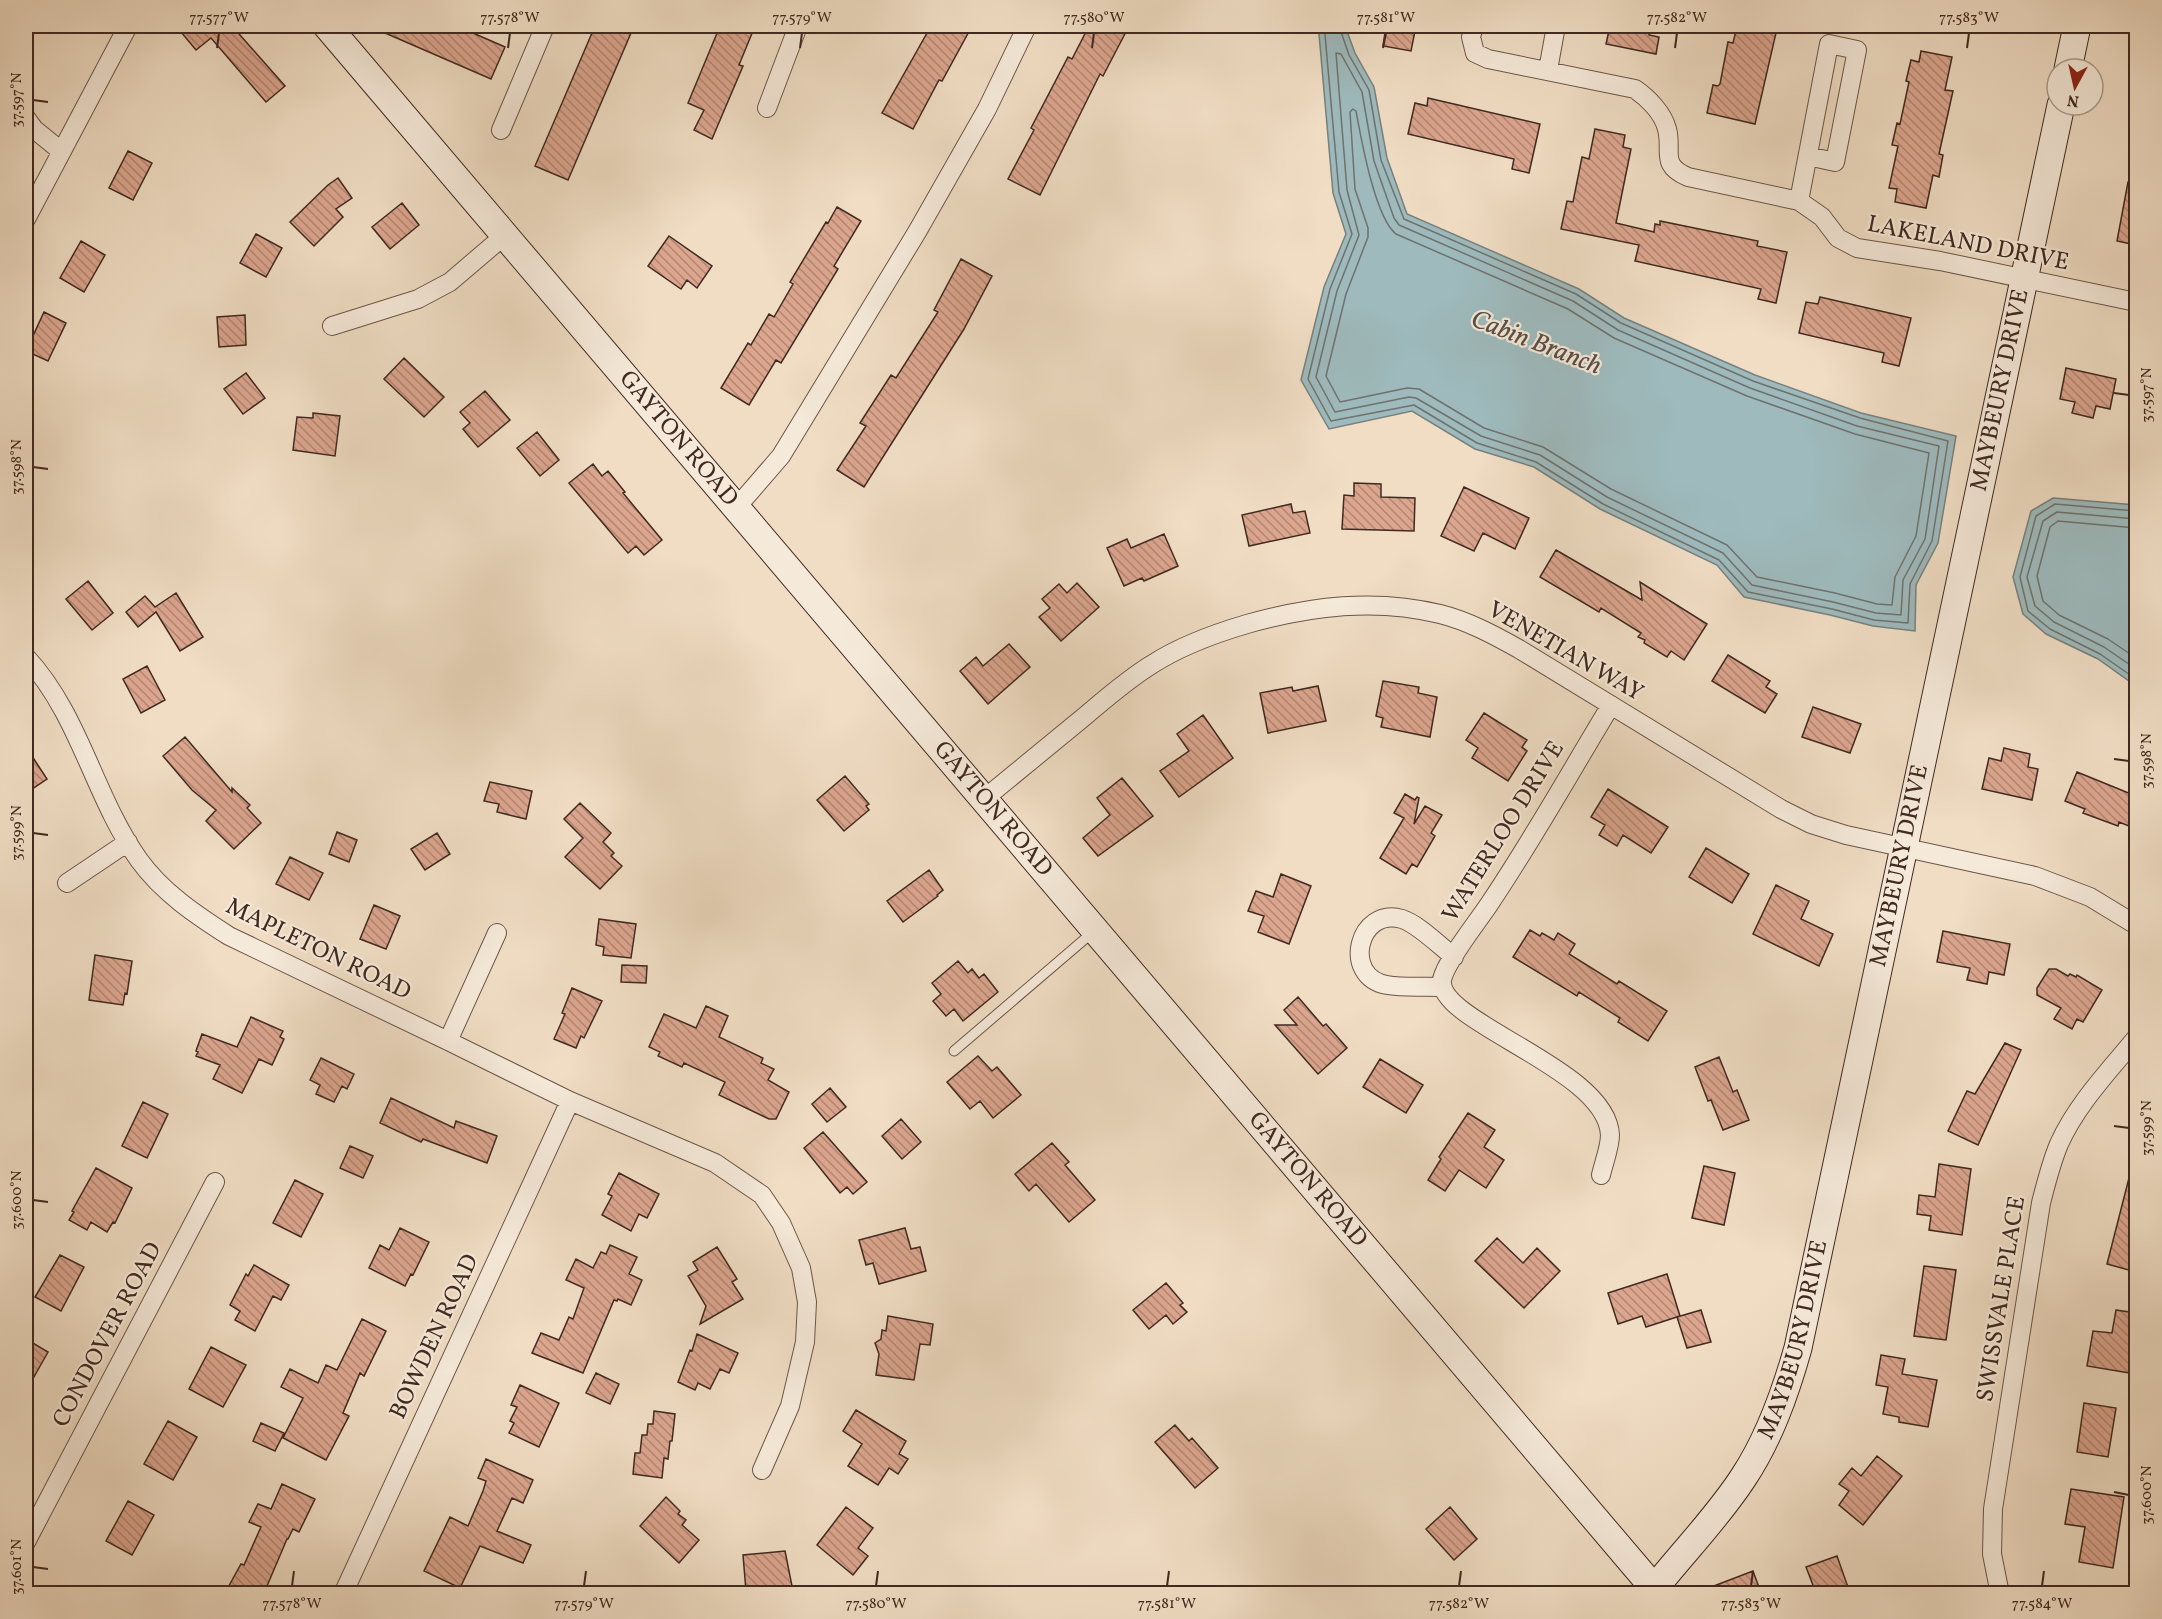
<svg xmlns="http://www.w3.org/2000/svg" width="2162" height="1619" font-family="Vollkorn,serif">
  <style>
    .water { fill: #9ebabd; stroke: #78807e; stroke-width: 1.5 }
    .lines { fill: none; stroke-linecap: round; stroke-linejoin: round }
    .shore { stroke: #6f726e; stroke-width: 1.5 }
    .building { fill: url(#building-back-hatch); stroke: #402920; stroke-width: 1.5 }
    .lane-casing { stroke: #6c5649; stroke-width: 11 }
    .street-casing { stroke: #6c5649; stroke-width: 20 }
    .secondary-casing { stroke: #402920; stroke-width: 29 }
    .lane { stroke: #f5e9d9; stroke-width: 9 }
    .street { stroke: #f5e9d9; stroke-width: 18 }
    .secondary { stroke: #f5e9d9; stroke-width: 27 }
    .ticks { fill: none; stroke: #402920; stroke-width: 2 }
    .labels { text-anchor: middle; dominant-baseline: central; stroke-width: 4.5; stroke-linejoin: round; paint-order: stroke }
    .street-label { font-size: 24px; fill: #402920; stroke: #f5e9d9 }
    .water-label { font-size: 26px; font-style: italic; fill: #584d47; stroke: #f5e9d9 }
    .neatline { fill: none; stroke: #402920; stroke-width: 2 }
    .ticks-label { font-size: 15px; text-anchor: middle; fill: #402920 }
  </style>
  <defs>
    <pattern id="building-back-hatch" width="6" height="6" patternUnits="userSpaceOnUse" patternTransform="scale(1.5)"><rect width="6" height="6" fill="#dba58e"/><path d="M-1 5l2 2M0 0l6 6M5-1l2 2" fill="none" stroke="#b38674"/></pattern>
  </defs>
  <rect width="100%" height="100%" fill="#f0ddc4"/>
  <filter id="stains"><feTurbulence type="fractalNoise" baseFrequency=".00333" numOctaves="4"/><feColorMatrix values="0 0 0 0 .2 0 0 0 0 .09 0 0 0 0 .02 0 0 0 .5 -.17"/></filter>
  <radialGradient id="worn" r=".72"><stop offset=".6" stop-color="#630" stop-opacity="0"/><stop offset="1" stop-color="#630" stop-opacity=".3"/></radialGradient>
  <path class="water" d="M1321 26H1345L1355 53 1374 87 1387 158 1407 214 1579 289 1624 318 1755 375 1861 413 1956 436 1938 543 1916 585 1915 631 1873 626 1830 615 1744 597 1717 565 1600 509 1534 467 1475 449 1412 411 1329 429 1301 380 1324 287 1346 234 1333 193 1319 34Z
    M2053 498 2136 505V686L2098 659 2046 634 2023 614 2013 577 2031 511Z"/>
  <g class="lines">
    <path class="shore" d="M1327 26 1325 35 1339 192 1352 234 1330 289 1308 379 1331 421 1414 405 1477 443 1536 462 1603 504 1719 560 1748 592 1832 609 1874 620 1908 623 1910 584 1932 541 1948 441 1860 418 1753 381 1621 323 1576 294 1404 219 1381 160 1369 90 1349 55 1339 26
      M1336 53 1341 54 1362 92 1374 161 1394 218 1399 225 1573 301 1618 330 1750 388 1857 426 1939 446 1925 539 1903 580 1901 615 1876 613 1833 602 1752 585 1723 553 1607 497 1540 455 1481 436 1416 398 1409 397 1335 412 1316 377 1337 291 1359 235 1347 190Z
      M1353 109 1356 111C1361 138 1375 218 1396 234L1568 309 1614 338 1747 396 1855 434 1929 453 1916 536 1895 577 1892 605 1877 604 1835 593 1757 577 1727 545 1611 489 1543 447 1484 428 1419 389 1407 388 1340 402 1326 376 1346 294 1368 237V228L1355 189 1350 112Z
      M2136 511 2055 504 2036 516 2020 577 2028 611 2050 629 2100 654 2136 679
      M2136 519 2057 512 2043 521 2027 577 2035 606 2054 622 2104 647 2136 669
      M2136 528 2058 521 2050 527 2037 576 2043 601 2059 615 2108 639 2136 658"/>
  </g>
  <path class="building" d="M176 26H232L285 86 266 102 211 38 196 50Z
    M369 26H457L505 47 491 79Z
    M595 26H634L568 180 535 166Z
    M720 26H755L739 65 743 66 712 139 694 130 704 110 688 103Z
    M931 26H972L942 81 939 80 913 129 882 113Z
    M1089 26H1129L1103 76 1100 74 1040 195 1008 179 1034 130 1031 128 1068 57 1072 59Z
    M1386 26H1416L1411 51 1383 46Z
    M1610 26H1651L1649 35 1659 37 1656 54 1606 44Z
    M1737 26H1770L1768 32 1776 33 1755 124 1707 113 1713 85 1718 86 1720 84 1728 42 1733 43Z
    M1921 51 1952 57 1945 90 1953 91 1939 154 1943 155 1939 177 1933 175 1926 208 1895 202 1897 189 1889 188 1898 146 1892 145 1897 123 1900 124 1909 82 1906 81 1911 60 1919 62Z
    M1428 98 1540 124 1529 173 1512 169 1514 159 1408 134 1415 103 1427 106Z
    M1595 129 1625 135 1623 147 1631 149 1616 223 1654 232 1655 224 1660 225V221L1758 241 1757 246 1787 252 1776 303 1758 299 1761 289 1635 261 1639 245 1561 229 1567 201 1573 202 1582 157 1589 159Z
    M128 151 152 163 133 200 109 188Z
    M338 178 352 198 336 209 343 217 314 246 290 222 328 185Z
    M2128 182 2136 183V245L2117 241Z
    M402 203 419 225 390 249 372 227Z
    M837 207 861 221 834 266 838 269 781 363 776 360 749 405 721 388 748 343 751 345 769 314 774 317 793 284 790 282 826 222 828 223Z
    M256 234 282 248 266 277 240 263Z
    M669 236 712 266 697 288 687 280 681 289 648 266Z
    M81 241 105 255 84 292 60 278Z
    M961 259 992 276 964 329 864 487 837 470 866 426 860 423 891 375 896 378 938 312 934 310Z
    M1820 297 1911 318 1899 366 1882 362 1884 353 1799 333 1806 302 1818 304Z
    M44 312 66 323 48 361 26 351Z
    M245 315 246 345 219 347 217 317Z
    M404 358 444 397 424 417 384 379Z
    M2066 368 2116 379 2110 409 2096 406 2093 418 2072 413 2075 402 2060 399Z
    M246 373 265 398 243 414 224 389Z
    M485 391 510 420 478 447 463 429 470 423 460 412Z
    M313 413 340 416 335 456 293 450 297 417 313 418Z
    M537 432 559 460 540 476 517 448Z
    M593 464 602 476 608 471 625 492 623 493 662 540 644 555 636 546 628 553 569 483Z
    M1354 483 1381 484V497L1415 498 1414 531 1342 529 1344 495 1354 496Z
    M1464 487 1529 518 1515 549 1483 533 1474 551 1441 536Z
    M1291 504 1293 513 1305 511 1310 533 1249 546 1242 515Z
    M1164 534 1178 566 1144 581 1142 578 1124 586 1107 548 1127 539 1131 548Z
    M1556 550 1642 600 1640 582 1707 624 1684 660 1671 651 1667 657 1644 643 1645 640 1638 637 1641 633 1601 608 1599 612 1540 577Z
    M88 581 113 613 92 630 66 599Z
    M1077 583 1099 607 1061 641 1039 617 1050 608 1042 599 1059 584 1067 593Z
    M176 593 203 637 180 651 156 612 138 627 126 612 145 596 155 607Z
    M1009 644 1030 667 988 704 960 671 976 657 983 666Z
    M1728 655 1770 681 1766 687 1777 694 1765 713 1712 681Z
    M147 666 165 700 141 713 123 679Z
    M1383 681 1419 687 1418 693 1437 697 1430 737 1381 727 1383 718 1376 716Z
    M1318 686 1326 721 1268 733 1260 693 1292 687 1293 691Z
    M1813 707 1861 724 1850 753 1802 737Z
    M1484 713 1527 740 1522 747 1527 751 1508 781 1472 758 1478 748 1466 740Z
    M1203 715 1233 758 1179 797 1160 771 1189 751 1177 734Z
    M185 737 232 792V788L250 805 247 808 261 823 234 849 206 821 216 810 192 790 163 756Z
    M26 747 47 779 26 793Z
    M2004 748 2030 754 2028 767 2038 769 2032 800 1982 789 1989 758 2001 761Z
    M2077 772 2136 796V807L2129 826 2119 822 2118 826 2083 813 2085 809 2065 801Z
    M845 776 869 804 866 806 869 810 844 831 817 800Z
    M1122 778 1153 816 1098 856 1083 838 1110 815 1097 798Z
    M490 782 532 791 526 819 497 812 499 804 484 801Z
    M1608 789 1668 827 1651 853 1623 835 1617 846 1599 835 1605 825 1591 817Z
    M1405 794 1415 800 1417 797 1419 798 1414 824 1425 806 1442 815 1431 833 1435 836 1417 867 1412 864 1406 874 1380 858 1404 818 1394 813Z
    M580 803 611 833 603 842 614 853 611 856 622 866 600 889 565 857 583 838 564 819Z
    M337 832 357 840 349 862 329 854Z
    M437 833 450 854 425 870 411 849Z
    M1706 848 1749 874 1732 903 1689 877Z
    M290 857 323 873 309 900 276 884Z
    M929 870 943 890 937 895 938 896 903 922 887 901Z
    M1281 874 1311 886 1289 944 1258 932 1264 916 1248 911 1256 891 1273 897Z
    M1776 885 1809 901 1801 919 1833 934 1819 966 1753 934Z
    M374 905 400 916 386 949 360 939Z
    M599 919 636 924 631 958 603 955 604 947 596 945Z
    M1530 930 1540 936 1542 933 1554 940 1558 933 1575 944 1569 954 1617 984 1619 981 1667 1011 1648 1041 1618 1022 1620 1018 1579 992 1577 996 1513 957Z
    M1943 931 2010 944 2004 975 1989 972 1987 984 1967 980 1970 968 1937 962Z
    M95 955 132 961 127 994 125 993 123 1005 89 1000Z
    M958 961 968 973 972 969 979 978 984 974 998 992 963 1021 954 1009 946 1016 933 1001 941 994 932 983Z
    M622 965 647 966 646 983 621 982Z
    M2049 969H2056L2068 976 2070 974 2076 977 2077 975 2102 990 2083 1022 2077 1019 2072 1029 2054 1019 2061 1008 2037 995V988Z
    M572 988 602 1001 584 1038 581 1036 576 1048 554 1039 565 1014 562 1013Z
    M1298 997 1323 1026 1326 1024 1347 1048 1318 1074 1275 1025H1297L1284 1010Z
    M706 1006 728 1016 719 1037 763 1058 761 1063 774 1069 768 1080 789 1092 776 1119H769L719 1095 725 1082 684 1063 682 1067 658 1056 660 1052 649 1047 664 1014 696 1028Z
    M251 1017 283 1031 280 1037 284 1039 272 1065 259 1059 242 1093 213 1079 220 1065 196 1056 198 1052 196 1051 202 1034 237 1047Z
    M2005 1043 2021 1050 1978 1145 1948 1131 1967 1091 1975 1094Z
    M978 1056 992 1071 997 1067 1021 1095 993 1118 980 1101 970 1109 947 1082Z
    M1719 1057 1733 1092 1737 1090 1749 1120 1723 1130 1711 1100 1708 1101 1695 1067Z
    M321 1058 354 1074 347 1089 342 1086 334 1102 316 1094 320 1085 310 1080Z
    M1380 1059 1423 1085 1406 1113 1363 1087Z
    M830 1088 846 1107 827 1122 812 1104Z
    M391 1098 454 1128 456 1121 497 1136 487 1163 423 1139 421 1142 380 1123Z
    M143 1102 168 1114 147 1158 122 1146Z
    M1468 1113 1495 1130 1484 1147 1504 1160 1486 1188 1459 1170 1445 1191 1428 1180 1441 1159 1439 1157Z
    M901 1119 921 1142 902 1159 882 1136Z
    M823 1132 867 1182 853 1194 847 1187 840 1193 804 1148Z
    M1052 1143 1069 1162 1065 1165 1095 1200 1069 1222 1036 1184 1029 1191 1015 1174Z
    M350 1146 373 1156 363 1178 340 1168Z
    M1939 1164 1971 1169 1962 1235 1929 1230 1931 1216 1917 1214 1919 1195 1935 1197Z
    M1704 1166 1735 1173 1724 1225 1692 1218Z
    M96 1168 132 1188 115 1223 113 1222 107 1232 91 1222 87 1230 69 1220 74 1212 72 1211Z
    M619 1173 659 1194 647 1218 639 1214 631 1231 602 1215 612 1196 608 1194Z
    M2130 1174 2136 1175V1272L2107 1264Z
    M295 1180 323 1194 301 1237 273 1223Z
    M400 1228 429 1242 413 1275 411 1274 405 1286 369 1268 380 1245 389 1250Z
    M905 1228 911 1249 920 1247 926 1271 879 1284 873 1263 866 1265 859 1240Z
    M1497 1238 1523 1263 1537 1248 1560 1271 1524 1308 1475 1261Z
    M610 1245 637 1257 629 1274 642 1280 631 1305 618 1299 617 1301 614 1300 583 1373 532 1353 541 1333 559 1340 569 1317 573 1319 584 1288 566 1280 576 1259 593 1268 601 1252 606 1254Z
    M717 1247 737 1279 732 1282 743 1299 700 1324 706 1306 688 1276 698 1270 693 1262Z
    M60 1255 84 1267 61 1311 35 1297Z
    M254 1265 289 1285 281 1300 273 1296 255 1331 235 1320 240 1311 230 1305 246 1274 248 1276Z
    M1924 1266 1956 1270 1946 1340 1914 1336Z
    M1667 1274 1680 1316 1646 1327 1642 1316 1618 1324 1608 1293Z
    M1166 1283 1183 1303 1180 1305 1187 1312 1173 1324 1166 1315 1149 1329 1133 1310Z
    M1701 1310 1711 1342 1687 1348 1677 1317Z
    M2116 1310 2136 1313V1374L2087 1366 2093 1331 2112 1333Z
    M888 1316 933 1324 930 1345 920 1344 914 1380 876 1375 879 1354 875 1343 881 1339 882 1330 886 1331Z
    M362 1319 386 1331 364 1376 360 1373 343 1413 349 1416 326 1460 283 1438 303 1398 281 1387 290 1369 318 1383 326 1365 337 1370Z
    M697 1334 738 1353 729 1373 720 1369 710 1389 698 1383 695 1390 678 1382 690 1350 692 1351Z
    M26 1339 48 1352 26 1391Z
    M211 1347 246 1365 223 1407 189 1389Z
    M1881 1355 1905 1359 1902 1374 1937 1380 1928 1427 1899 1422V1417L1883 1414 1888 1387 1876 1385Z
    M596 1373 619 1384 610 1404 586 1393Z
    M520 1385 559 1403 539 1447 509 1433 514 1423 510 1421 517 1407 511 1405Z
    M2084 1403 2116 1408 2108 1457 2077 1452Z
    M856 1410 906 1441 899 1454 908 1459 898 1474 889 1468 878 1485 848 1466 862 1444 843 1431Z
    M654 1411 675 1414 672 1441H670L668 1459 664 1458 662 1478 633 1474 635 1453H640L642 1435H647L648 1424H653Z
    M168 1421 197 1437 173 1480 144 1464Z
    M261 1423 284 1433 275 1451 253 1441Z
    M1175 1425 1189 1441 1192 1438 1218 1468 1195 1488 1155 1442Z
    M1877 1456 1902 1476 1863 1525 1839 1505 1849 1491 1839 1484 1852 1468 1861 1476Z
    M486 1459 533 1480 523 1503 512 1498 497 1531 531 1545 523 1563 480 1546 460 1588 424 1571 450 1517 468 1526 483 1491 486 1481 478 1478Z
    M282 1484 315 1499 299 1532 293 1529 288 1539H287L264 1593H225L241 1564 244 1565 261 1527 249 1522 258 1504 271 1509Z
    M2071 1489 2124 1497 2113 1568 2079 1562 2085 1527 2065 1524Z
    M666 1497 680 1511 678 1514 686 1520 682 1525 699 1540 679 1563 640 1526Z
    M128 1501 154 1515 132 1555 106 1541Z
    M846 1507 873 1528 858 1548 868 1556 853 1575 817 1545Z
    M1450 1507 1477 1539 1454 1560 1426 1529Z
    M785 1551 792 1586 746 1591 743 1555Z
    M1837 1556 1850 1593H1816L1806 1567Z
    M1753 1571 1761 1593H1698V1592Z"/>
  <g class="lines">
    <g class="lane-casing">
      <path id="lane" d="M954 1051 1093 932"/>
    </g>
    <g class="street-casing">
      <path id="street" d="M1474 26 1471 37 1475 53 1488 59 1635 89C1648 98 1663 113 1667 129 1673 151 1659 165 1688 177L1799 201 1822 217 1838 238 1857 248 1940 261 2136 302
        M1548 70 1556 26
        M767 108 798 26
        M26 118 34 129 61 151
        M501 130 545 26
        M1799 201 1829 44 1857 50 1835 162 1808 156
        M26 219 128 26
        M332 326 418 299 450 282 505 235
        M736 508 781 456 917 232 987 109 1027 26
        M26 657C80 715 94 797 139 860 162 892 196 915 229 936L448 1041 570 1101 715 1163 762 1195 781 1223 801 1268 807 1302 805 1342 790 1406 762 1470
        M984 799C1016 773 1047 747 1079 721 1102 702 1125 681 1151 665 1180 646 1213 634 1247 624 1311 606 1375 598 1440 614 1468 621 1494 635 1519 649L1781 809 1811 824 1846 835 2035 876 2090 897 2136 925
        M67 883 128 842
        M1442 987C1425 986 1404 988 1387 985 1341 977 1358 906 1402 919 1418 924 1440 946 1454 957
        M448 1041 497 933
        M1601 1175C1604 1162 1610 1147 1610 1135 1607 1068 1437 1023 1442 980 1445 962 1479 920 1490 903 1533 839 1571 771 1611 705
        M26 1542 215 1182
        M343 1594 570 1101
        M2000 1594 1992 1554 1993 1509 2041 1203C2046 1183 2051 1163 2059 1144 2077 1104 2109 1071 2136 1038"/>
    </g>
    <g class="secondary-casing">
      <g id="secondary">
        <path id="s1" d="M327 26 1659 1594"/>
        <path d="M2068 69 2077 26"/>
        <path id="s2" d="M1654 1589C1683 1552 1717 1518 1743 1478 1769 1439 1785 1394 1798 1348L2061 105"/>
      </g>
    </g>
    <use href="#lane" class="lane"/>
    <use href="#street" class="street"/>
    <use href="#secondary" class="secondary"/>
  </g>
  <path class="ticks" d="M217 48 219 33M508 48 510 33M800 48 802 33M1092 48 1094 33M1383 48 1386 33M1675 48 1677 33M1967 48 1969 33M33 100 48 102M2114 393 2129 395M33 467 48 469M2114 759 2129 761M33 833 48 835M2114 1126 2129 1128M33 1200 48 1202M2114 1492 2129 1495M33 1567 48 1569M292 1586 294 1571M584 1586 586 1571M876 1586 878 1571M1167 1586 1169 1571M1459 1586 1461 1571M1751 1586 1753 1571M2042 1586 2044 1571"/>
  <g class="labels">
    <g class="street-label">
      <text transform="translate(1968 244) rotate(11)">LAKELAND DRIVE</text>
      <text stroke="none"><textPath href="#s2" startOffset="1263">MAYBEURY DRIVE</textPath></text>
      <text stroke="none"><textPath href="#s1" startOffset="542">GAYTON ROAD</textPath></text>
      <text transform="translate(1565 652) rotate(30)">VENETIAN WAY</text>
      <text stroke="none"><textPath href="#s1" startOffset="1028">GAYTON ROAD</textPath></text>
      <text transform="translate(1504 832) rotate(-58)">WATERLOO DRIVE</text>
      <text stroke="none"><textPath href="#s2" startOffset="777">MAYBEURY DRIVE</textPath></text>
      <text transform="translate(318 950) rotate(26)">MAPLETON ROAD</text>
      <text stroke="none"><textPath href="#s1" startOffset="1514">GAYTON ROAD</textPath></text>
      <text transform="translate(2002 1299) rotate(-81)">SWISSVALE PLACE</text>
      <text transform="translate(108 1335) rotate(-62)">CONDOVER ROAD</text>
      <text transform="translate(435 1337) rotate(-65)">BOWDEN ROAD</text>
      <text stroke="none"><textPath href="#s2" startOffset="291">MAYBEURY DRIVE</textPath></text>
    </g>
    <g class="water-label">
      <text transform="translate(1536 343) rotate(21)">Cabin Branch</text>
    </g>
  </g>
  <rect width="2162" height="1619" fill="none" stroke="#f0ddc4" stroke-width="66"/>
  <g transform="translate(2075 87) rotate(188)"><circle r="28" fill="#f5e9d9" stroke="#ad9c8f" stroke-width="1.5"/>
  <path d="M0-4.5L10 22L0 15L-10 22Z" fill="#8f2418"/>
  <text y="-9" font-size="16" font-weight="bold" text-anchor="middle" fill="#402920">N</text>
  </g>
  <rect x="33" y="33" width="2096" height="1553" class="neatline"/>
  <g class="ticks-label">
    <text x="219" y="22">77.577°W</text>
    <text x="510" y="22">77.578°W</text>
    <text x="802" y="22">77.579°W</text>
    <text x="1094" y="22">77.580°W</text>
    <text x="1386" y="22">77.581°W</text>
    <text x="1677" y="22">77.582°W</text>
    <text x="1969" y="22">77.583°W</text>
    <text transform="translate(16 100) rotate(-90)" y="5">37.597°N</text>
    <text transform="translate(2146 395) rotate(-90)" y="5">37.597°N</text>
    <text transform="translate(16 467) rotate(-90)" y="5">37.598°N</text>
    <text transform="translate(2146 761) rotate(-90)" y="5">37.598°N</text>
    <text transform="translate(16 833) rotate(-90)" y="5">37.599°N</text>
    <text transform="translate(2146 1128) rotate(-90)" y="5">37.599°N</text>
    <text transform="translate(16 1200) rotate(-90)" y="5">37.600°N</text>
    <text transform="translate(2146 1495) rotate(-90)" y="5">37.600°N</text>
    <text transform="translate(16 1567) rotate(-90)" y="5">37.601°N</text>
    <text x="292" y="1608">77.578°W</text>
    <text x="584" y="1608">77.579°W</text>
    <text x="876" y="1608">77.580°W</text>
    <text x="1167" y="1608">77.581°W</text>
    <text x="1459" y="1608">77.582°W</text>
    <text x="1751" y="1608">77.583°W</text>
    <text x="2042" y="1608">77.584°W</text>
  </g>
  <rect width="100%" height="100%" filter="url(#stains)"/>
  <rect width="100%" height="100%" fill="url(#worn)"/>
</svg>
